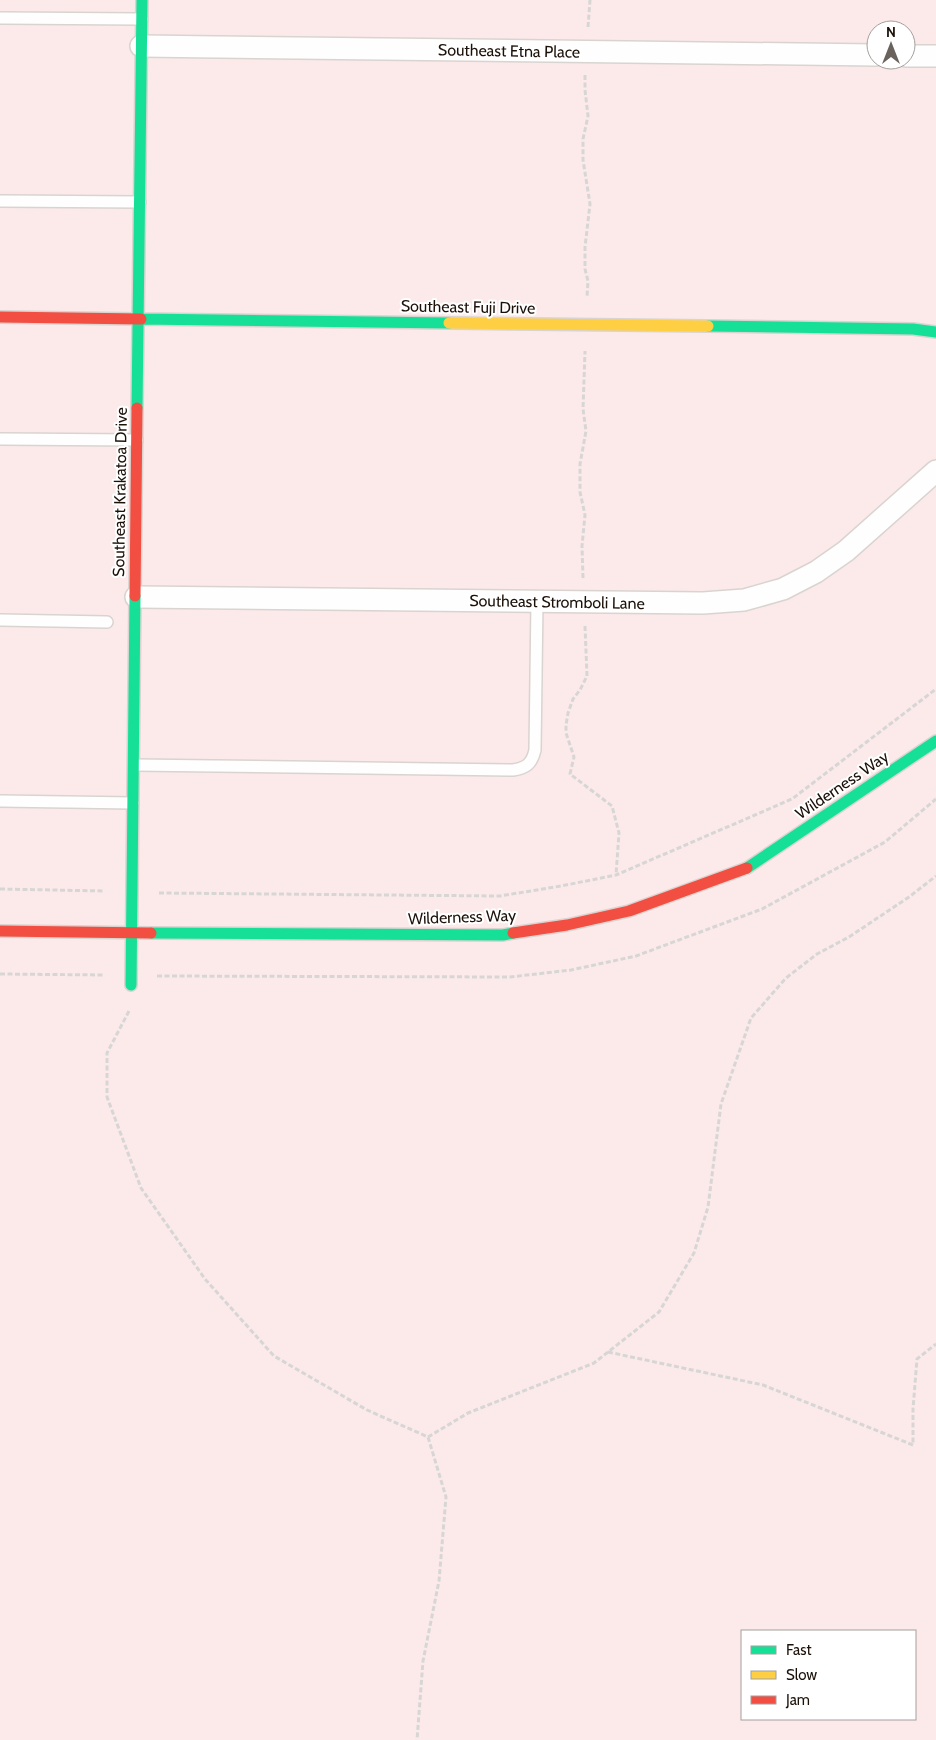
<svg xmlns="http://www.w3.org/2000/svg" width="936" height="1740" font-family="Cabin,sans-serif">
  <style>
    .green { fill: #fceaeb; fill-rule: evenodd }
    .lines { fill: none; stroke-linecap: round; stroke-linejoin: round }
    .lane-casing { stroke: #d9d4d0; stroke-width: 14 }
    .street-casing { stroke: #d9d4d0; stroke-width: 24 }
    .fast-casing { stroke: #d9d4d0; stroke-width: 14 }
    .slow-casing { stroke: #d9d4d0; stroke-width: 14 }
    .jam-casing { stroke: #d9d4d0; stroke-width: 14 }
    .path { stroke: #d7d6d5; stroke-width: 3; stroke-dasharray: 5 2.5; stroke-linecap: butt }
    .lane { stroke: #fefefe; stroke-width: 11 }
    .street { stroke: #fefefe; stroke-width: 21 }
    .fast { stroke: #16e098; stroke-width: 11 }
    .slow { stroke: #ffcf43; stroke-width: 11 }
    .jam { stroke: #f24e42; stroke-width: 11 }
    .labels { text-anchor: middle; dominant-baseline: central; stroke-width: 4; stroke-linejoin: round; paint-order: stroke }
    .street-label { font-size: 16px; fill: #1c1109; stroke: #fff }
  </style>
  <rect width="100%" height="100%" fill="#fafafa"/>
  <path class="green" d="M0 0H936V1740H0ZM876 30H906V60H876ZM742 1631H915V1719H742Z"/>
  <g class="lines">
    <g class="lane-casing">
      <path id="lane" d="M0 18 142 19
        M0 201 140 202
        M0 439 137 440
        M0 620 107 622
        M134 765 513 770C526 768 532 764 535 750L537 601
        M0 801 133 803"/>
    </g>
    <g class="street-casing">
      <path id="street" d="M141 46 876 55
        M906 56H936
        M136 597 703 603 744 600 783 589 816 572 846 551 936 471"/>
    </g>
    <g class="fast-casing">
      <path id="fast" d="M141 319 449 323
        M708 326 913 329 936 332
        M137 408 142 0
        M747 868 936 741
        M151 933 503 935 513 933
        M131 985 135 596"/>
    </g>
    <g class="slow-casing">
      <path id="slow" d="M449 323 708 326"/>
    </g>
    <g class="jam-casing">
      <path id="jam" d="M0 317 141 319
        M135 596 137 408
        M0 931 151 933
        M513 933 567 925 629 911 747 868"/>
    </g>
    <path class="path" d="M588 27 590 0
      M585 75V90L588 116 583 139V160L590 204 585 247V269L588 281 587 297
      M583 578 582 546 585 515 580 492V464L586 431 583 409 585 351
      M585 626 587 676 580 690 573 699 568 713 566 725V733L574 757 570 774 612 806 619 833 616 875
      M0 889 105 891
      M159 893 500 896 561 886 616 875 792 799 936 689
      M0 974 104 975
      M157 976 510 977 571 970 636 956 762 909 885 842 936 799
      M129 1011 107 1053V1097L141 1188 205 1279 274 1356 367 1410 428 1437 446 1497 439 1581 423 1661 417 1740
      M608 1352 763 1385 913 1445V1409L917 1359 936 1344
      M428 1437 468 1413 594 1363 659 1312 694 1253 708 1207 721 1104 751 1018 786 978 817 954 849 937 909 897 936 876"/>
    <use href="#lane" class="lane"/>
    <use href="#street" class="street"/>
    <use href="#fast" class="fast"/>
    <use href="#slow" class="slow"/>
    <use href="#jam" class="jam"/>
  </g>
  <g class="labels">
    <g class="street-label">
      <text transform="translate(509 51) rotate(1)">Southeast Etna Place</text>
      <text transform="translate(468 307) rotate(1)">Southeast Fuji Drive</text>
      <text transform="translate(120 492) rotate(-89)">Southeast Krakatoa Drive</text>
      <text transform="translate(557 602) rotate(1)">Southeast Stromboli Lane</text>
      <text transform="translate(842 785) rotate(-34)">Wilderness Way</text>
      <text transform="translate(462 917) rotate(-2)">Wilderness Way</text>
    </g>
  </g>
  <rect x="741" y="1630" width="175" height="90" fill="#ffffff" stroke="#a4a09d"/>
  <rect x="751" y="1646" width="25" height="8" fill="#16e098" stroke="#a4a09d"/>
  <text x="786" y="1655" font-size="15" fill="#1c1109">Fast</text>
  <rect x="751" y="1671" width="25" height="8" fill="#ffcf43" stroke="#a4a09d"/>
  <text x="786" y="1680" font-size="15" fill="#1c1109">Slow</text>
  <rect x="751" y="1696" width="25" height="8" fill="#f24e42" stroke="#a4a09d"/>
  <text x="786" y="1705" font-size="15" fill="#1c1109">Jam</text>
  <g transform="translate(891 45)"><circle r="24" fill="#ffffff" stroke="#a4a09d"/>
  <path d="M0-4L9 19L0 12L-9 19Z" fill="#6a635d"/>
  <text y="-8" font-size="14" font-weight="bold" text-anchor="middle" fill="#1c1109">N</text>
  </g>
</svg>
